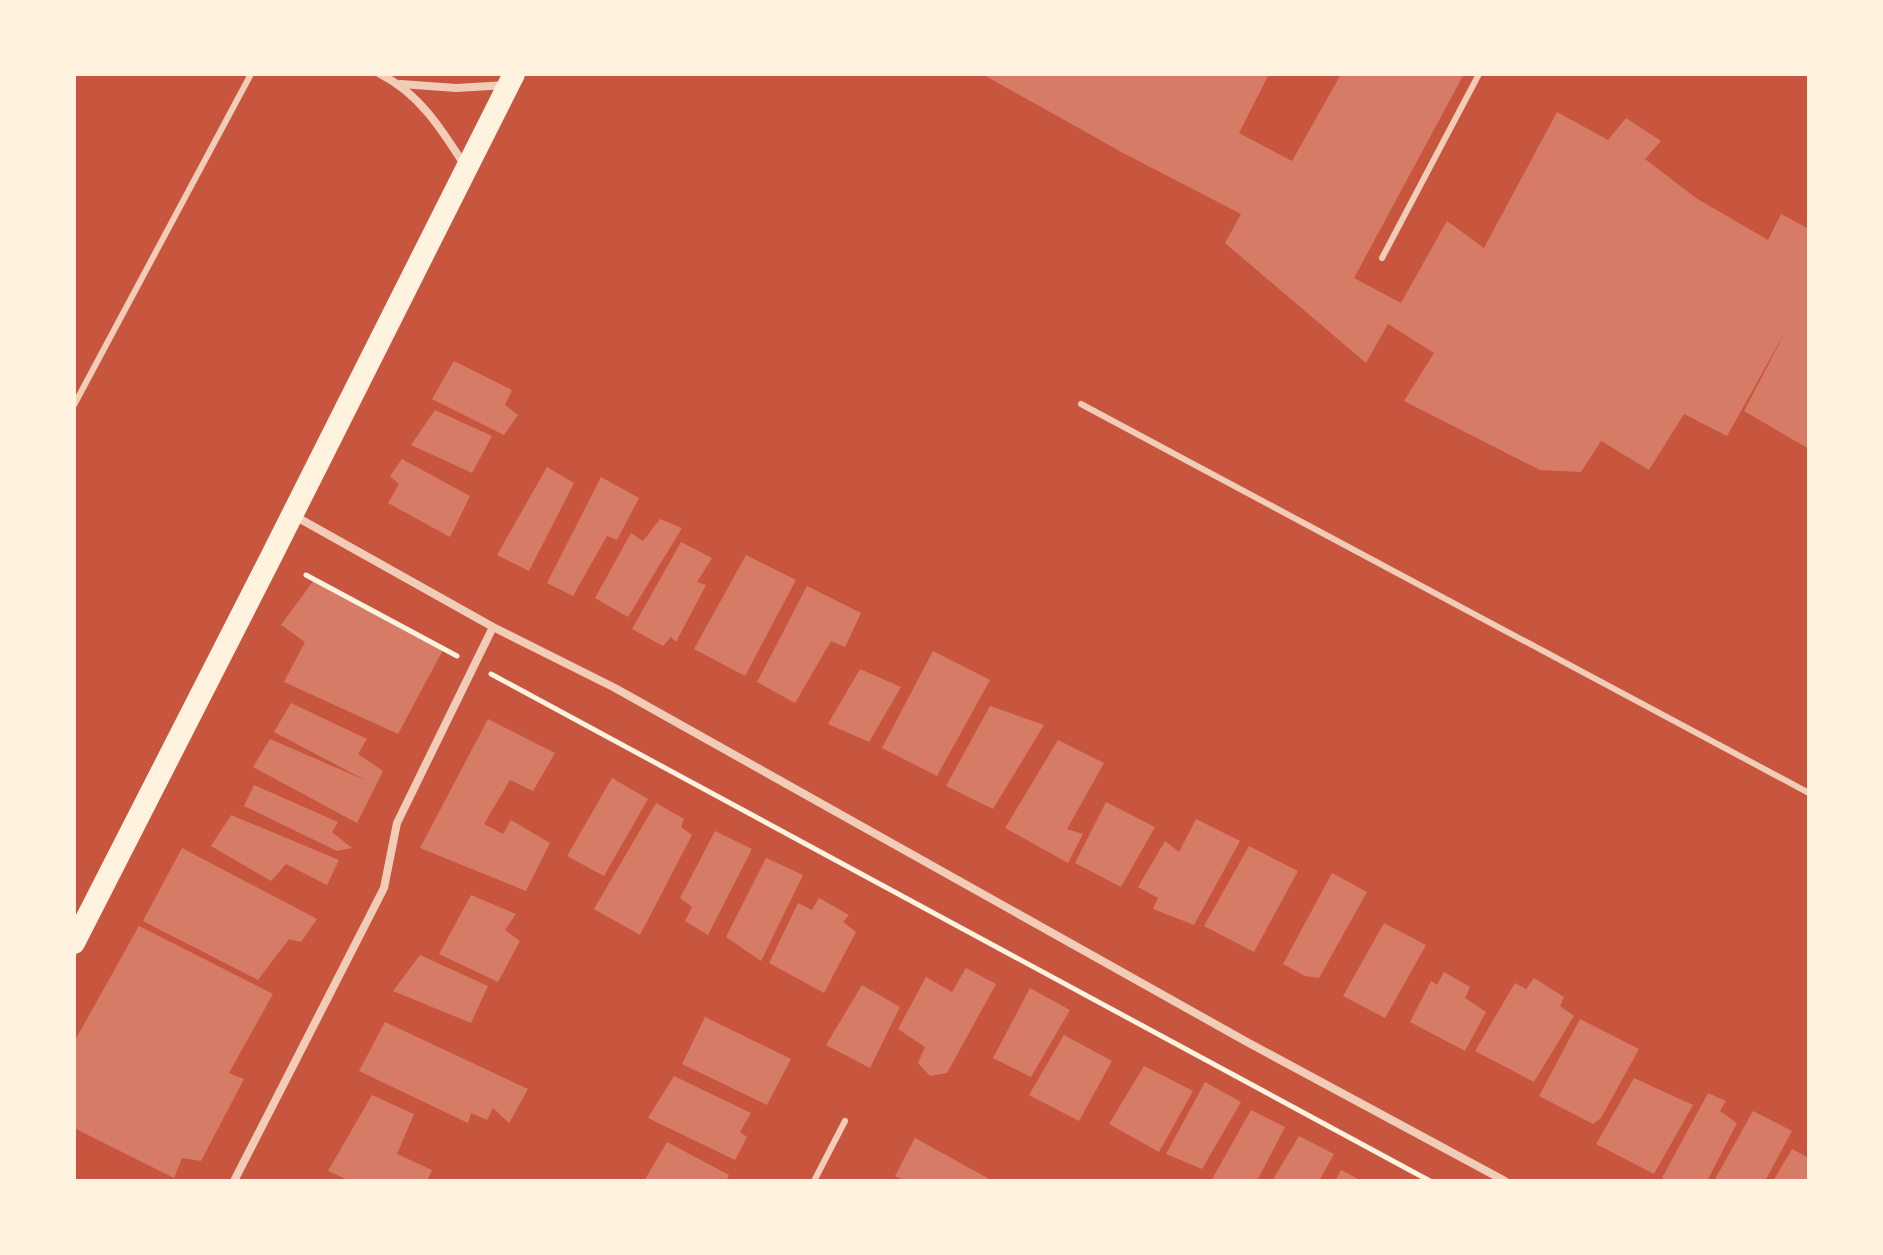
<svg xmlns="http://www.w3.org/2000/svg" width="1883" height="1255" font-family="'DejaVu Sans',sans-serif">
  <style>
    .building { fill: #d67c66 }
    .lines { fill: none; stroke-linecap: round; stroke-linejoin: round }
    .path { stroke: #fff3e0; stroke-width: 5 }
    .service { stroke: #f1ccb7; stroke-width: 6 }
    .minor { stroke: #f1ccb7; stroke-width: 8 }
    .trunk { stroke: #fff3e0; stroke-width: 22 }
  </style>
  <rect width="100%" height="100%" fill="#c8553d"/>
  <path class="building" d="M982 74H1269L1239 133 1292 161 1341 74H1464L1354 278 1401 303 1447 221 1484 248 1557 112 1608 140 1626 118 1661 141 1645 159 1696 198 1768 240 1781 214 1809 229V449L1744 411 1789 325 1727 436 1684 414 1649 470 1601 441 1581 472 1540 470 1404 401 1434 353 1388 324 1366 363 1225 243 1241 214 1125 154Z
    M454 361 512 390 505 405 518 415 504 435 432 399Z
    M435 410 492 436 472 473 411 445Z
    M402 459 470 496 450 537 388 503 399 484 390 476Z
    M547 467 574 483 529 571 497 555Z
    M601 477 639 498 617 540 607 536 573 596 547 583Z
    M660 519 682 528 628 617 595 598 631 533 643 541Z
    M681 542 712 558 697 582 706 585 676 642 671 637 663 646 632 629Z
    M746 555 796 580 745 676 694 649Z
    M314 580 444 648 398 734 284 682 305 642 281 625Z
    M807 586 861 613 845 647 831 641 795 703 757 682Z
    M933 651 990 680 937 776 882 748Z
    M860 669 901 687 869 742 828 724Z
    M291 703 367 739 358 754 383 771 357 823 253 767 270 739 367 781 274 732Z
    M990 706 1044 725 993 809 946 786Z
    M488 719 555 753 533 791 510 780 484 824 503 834 511 820 550 843 526 891 420 848Z
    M1058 740 1104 763 1067 829 1083 834 1068 863 1005 828Z
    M612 778 648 799 604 876 567 856Z
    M254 785 338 822 332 832 352 848 337 851 244 806Z
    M1106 802 1155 827 1121 887 1075 863Z
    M656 803 684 819 681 827 692 835 640 935 594 909Z
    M231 815 339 860 327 885 286 864 271 881 211 846Z
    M1196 819 1240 841 1194 925 1153 909 1158 898 1138 887 1165 841 1179 852Z
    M715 831 752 849 708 935 685 921 692 907 680 898Z
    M1249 846 1298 871 1254 952 1204 926Z
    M182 848 317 919 301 942 289 939 258 980 143 921Z
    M766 858 803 875 761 961 726 937Z
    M1332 873 1367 892 1319 978 1305 976 1283 964Z
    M471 895 516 914 505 930 520 941 498 982 439 954Z
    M819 898 849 915 843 922 856 932 824 993 769 963 798 903 812 910Z
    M1384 923 1426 945 1385 1018 1343 996Z
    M139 926 273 994 229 1073 244 1079 201 1161 182 1158 174 1178 74 1128V1042Z
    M420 955 488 986 471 1023 393 991Z
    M966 968 996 984 947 1073 930 1076 918 1063 925 1047 898 1029 926 977 952 992Z
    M1444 972 1470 987 1465 998 1486 1012 1465 1051 1410 1022 1431 981 1437 985Z
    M1534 978 1564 997 1560 1006 1574 1016 1534 1082 1475 1051 1515 983 1526 989Z
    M862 985 900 1007 870 1068 826 1045Z
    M1030 988 1070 1010 1031 1077 993 1058Z
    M705 1017 791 1059 767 1105 682 1064Z
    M1580 1019 1639 1049 1601 1118 1593 1124 1539 1096Z
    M385 1022 528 1089 509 1123 493 1108 487 1120 471 1113 468 1123 359 1071Z
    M1064 1035 1112 1061 1079 1121 1029 1095Z
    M1144 1066 1193 1091 1159 1152 1109 1124Z
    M674 1076 751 1113 740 1132 747 1137 735 1160 648 1118Z
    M1634 1078 1693 1105 1654 1174 1596 1144Z
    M1205 1082 1241 1102 1202 1169 1166 1154Z
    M1708 1093 1726 1101 1720 1111 1737 1123 1707 1181H1668L1662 1178Z
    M372 1095 414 1114 397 1154 432 1170 427 1181H350L328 1171Z
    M1251 1110 1285 1127 1257 1181H1211Z
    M1753 1111 1792 1131 1765 1181H1714Z
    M1299 1136 1334 1154 1319 1181H1272Z
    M915 1138 993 1181H906L895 1176Z
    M667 1142 729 1175 726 1181H644Z
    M1792 1149 1809 1158V1181H1773Z
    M1341 1170 1362 1181H1335Z"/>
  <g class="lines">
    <path class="path" d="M306 575 457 656
      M491 674 1430 1181"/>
    <path class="service" d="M1382 258 1479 74
      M1081 404 1809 793
      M74 405 251 74
      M814 1181 845 1121"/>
    <path class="minor" d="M380 74C419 93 442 130 465 166
      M401 84 456 88 507 85
      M293 515 493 627 615 688 1247 1042 1505 1181
      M234 1181 384 888 397 823 493 627"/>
    <path class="trunk" d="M74 943 268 563 514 74"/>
  </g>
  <rect width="1883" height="1255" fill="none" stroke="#fff3e0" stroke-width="152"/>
</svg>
